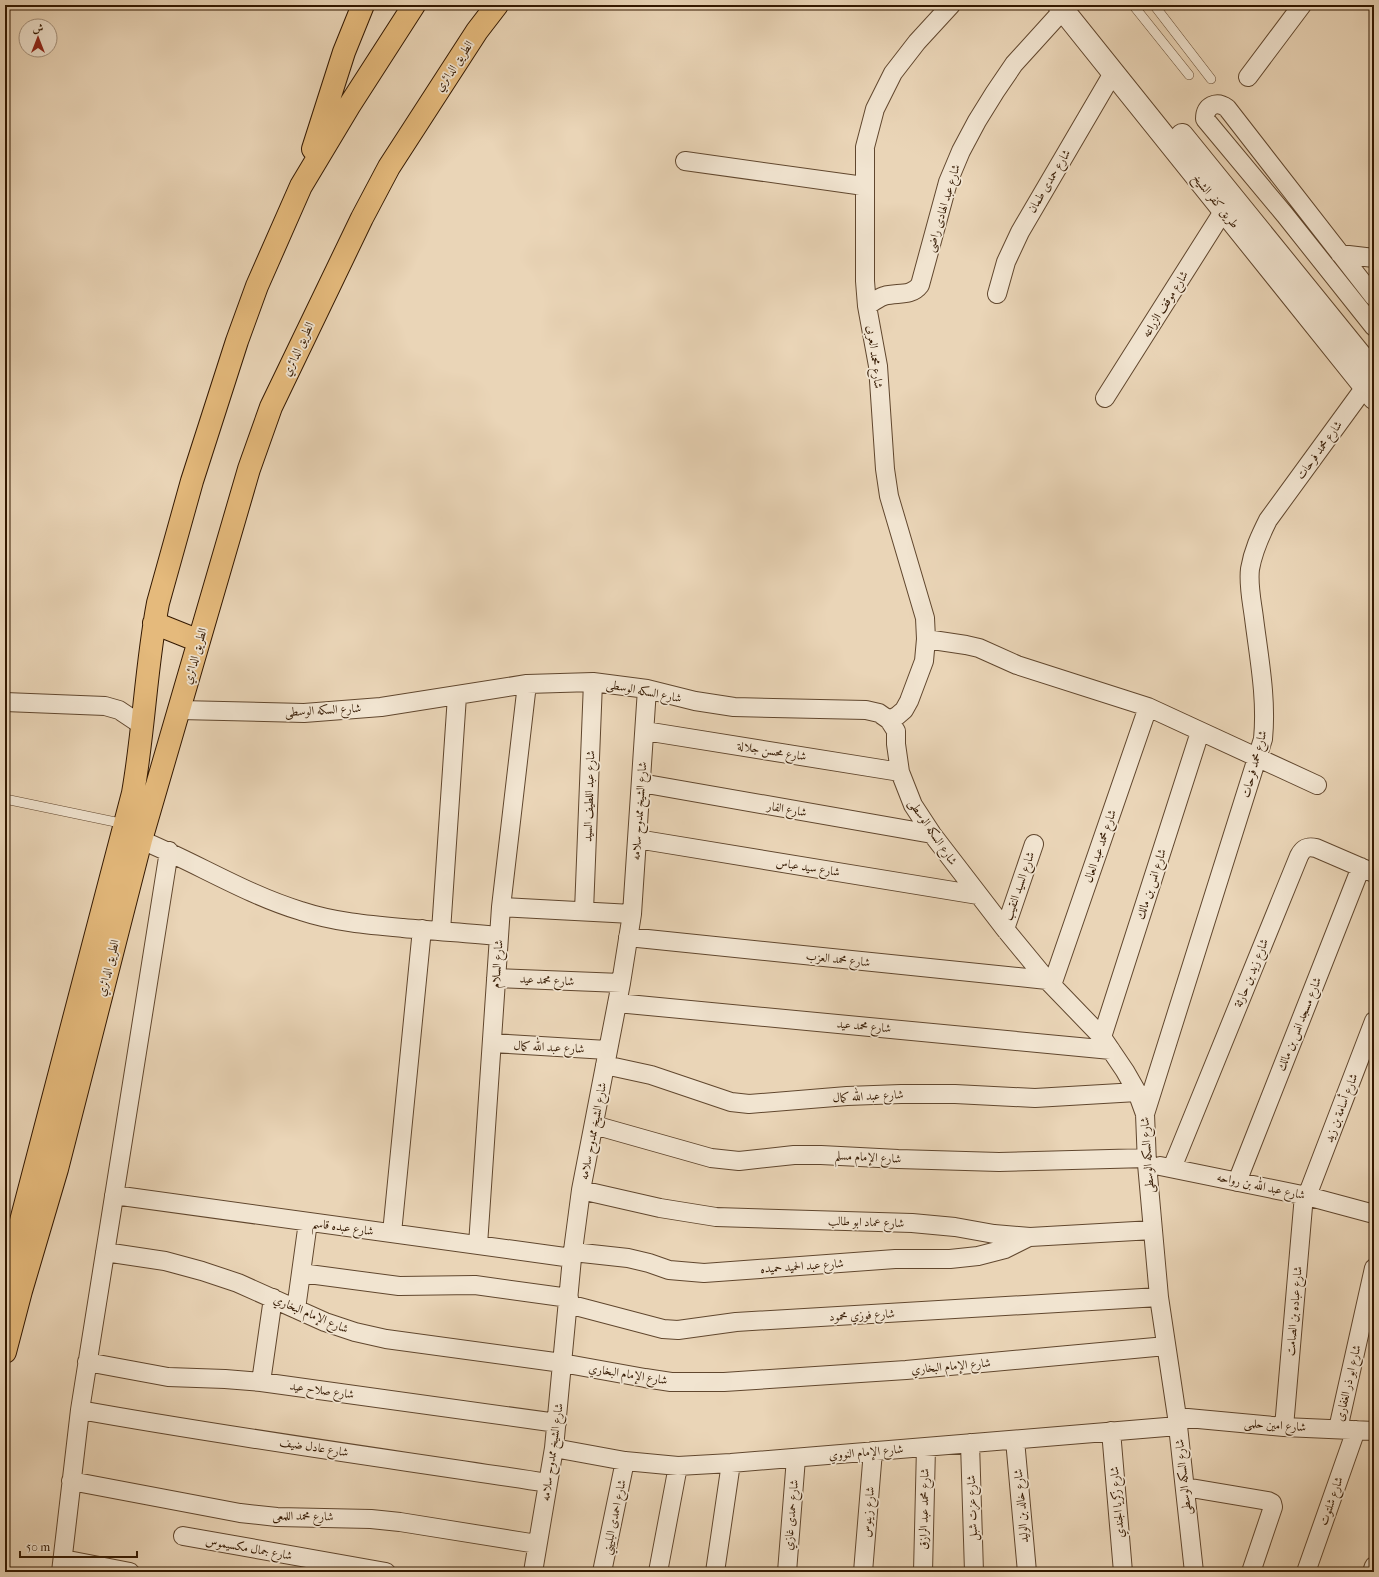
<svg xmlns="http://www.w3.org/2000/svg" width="1379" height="1577" font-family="'IM FELL French Canon',Amiri,serif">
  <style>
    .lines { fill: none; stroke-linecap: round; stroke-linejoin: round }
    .service-casing { stroke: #61472e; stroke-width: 10 }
    .minor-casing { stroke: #61472e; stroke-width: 20 }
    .tertiary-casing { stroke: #61472e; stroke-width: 24 }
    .trunk-casing { stroke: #331800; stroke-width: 24 }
    .service { stroke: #f1e4d0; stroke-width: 9 }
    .minor { stroke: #f1e4d0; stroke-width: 18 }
    .tertiary { stroke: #f1e4d0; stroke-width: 22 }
    .trunk { stroke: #e5ba7c; stroke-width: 22 }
    .labels { text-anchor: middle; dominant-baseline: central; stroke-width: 3.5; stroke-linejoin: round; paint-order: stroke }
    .street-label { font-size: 12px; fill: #331800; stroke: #f1e4d0 }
  </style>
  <rect width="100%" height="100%" fill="#ead5b7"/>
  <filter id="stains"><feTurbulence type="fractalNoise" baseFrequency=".005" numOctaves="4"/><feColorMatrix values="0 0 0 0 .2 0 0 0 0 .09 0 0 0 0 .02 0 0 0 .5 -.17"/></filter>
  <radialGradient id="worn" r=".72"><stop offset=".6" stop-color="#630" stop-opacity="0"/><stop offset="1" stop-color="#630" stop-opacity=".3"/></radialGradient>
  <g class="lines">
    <g class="service-casing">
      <path id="service" d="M1133 5 1189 75
        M1154 5 1211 79
        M5 799 125 824"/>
    </g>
    <g class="minor-casing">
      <path id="minor" d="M1248 77 1302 5
        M685 161 864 186
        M1340 254 1374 258
        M997 294 1006 262 1020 232 1113 73
        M1374 297 1227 108C1216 100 1205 106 1205 119L1285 215 1374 327
        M867 306C873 302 878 298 884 296 897 292 911 297 920 285L948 182 961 151 977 121 995 92 1014 64 1063 10
        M1105 398 1224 210
        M926 639 966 645 979 648 1017 665 1148 707 1317 785
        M5 702 105 706 119 710 143 726
        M180 710 304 713 381 707 527 684 593 682 647 689 695 701 734 707 866 710 879 713 889 720 896 731V744L900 772 913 805 932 834 1005 929 1047 980 1102 1037 1125 1071 1137 1092 1145 1114 1147 1164 1159 1297 1177 1417 1194 1572
        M889 720 897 716 904 710 909 701 924 661 926 639 925 618 889 496 885 469 878 366 867 306 865 281V147L875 109 893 73 917 42 951 5
        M645 731 900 772
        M641 783 932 834
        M637 839 978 895
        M141 840C195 862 245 894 301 911 334 922 369 925 403 928 435 931 467 933 499 936
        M501 907 632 914
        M584 911 593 682
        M1005 929 1034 844
        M441 931 457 696
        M628 937 1047 980
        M496 978 621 983
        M1052 985 1148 707
        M617 1003 1111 1050
        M1102 1037 1200 732
        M492 1043 607 1050
        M605 1065 651 1075 731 1102 749 1104 847 1096 901 1094H955L1035 1098 1137 1092
        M1145 1114 1263 739C1267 699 1259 658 1254 618 1252 602 1248 585 1250 569 1253 551 1260 536 1268 520L1365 387
        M594 1125 711 1158 739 1161 794 1155H821L898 1159 999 1162 1147 1158
        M1160 1166 1307 1196 1374 1214
        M1172 1168 1299 856C1303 848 1307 846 1316 848L1374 873
        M1237 1182 1361 867
        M581 1190 660 1208 716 1217 912 1223 955 1227 994 1234 1030 1237 1153 1230
        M114 1195 572 1258
        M1307 1196 1374 1021
        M392 1233 422 929
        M478 1245 501 907 527 684
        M105 1252 165 1261 202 1271 238 1283 325 1322 355 1332 386 1339 562 1363 645 1378 671 1382H724L906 1370 1166 1346
        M573 1252 628 1258 649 1263 669 1270 704 1273 895 1259H950L978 1256 1005 1249 1027 1238
        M301 1273 399 1286 475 1285 569 1298
        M568 1304 663 1329 678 1330 736 1322 1159 1297
        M296 1309 308 1222
        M87 1362 168 1377 225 1379 261 1382 557 1423
        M261 1382 273 1298
        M80 1410C235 1438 392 1459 548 1483
        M1177 1417 1284 1427 1374 1431
        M1284 1427 1304 1195
        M1338 1429 1374 1268
        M1111 1431 1123 1572
        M1015 1440 1027 1572
        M970 1443 974 1572
        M554 1448 625 1461 678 1466 731 1463 1178 1426
        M71 1481 240 1513 277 1517 371 1519 400 1522 537 1544
        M1185 1487 1268 1501 1272 1503 1273 1507 1251 1572
        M183 1536 386 1572
        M63 1559 130 1572
        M61 1572 80 1410 169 851
        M533 1572 554 1448 572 1258 581 1190 621 983 632 914 647 689
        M602 1572 625 1461
        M658 1572 678 1466
        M715 1572 731 1463
        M787 1572 796 1458
        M863 1572 873 1451
        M923 1572 926 1447
        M1306 1572 1356 1430
        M1372 1572 1374 1566"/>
    </g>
    <g class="tertiary-casing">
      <path id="tertiary" d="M1059 5 1374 398
        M1182 135 1374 372"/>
    </g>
    <g class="trunk-casing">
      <path id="trunk" d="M313 149 344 52 363 5
        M154 623 199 641
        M5 1282 133 793C144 730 146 666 158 603L192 481 237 341 257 286 301 186 349 106 414 5
        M5 1352 21 1291 57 1169 141 840 249 469 271 407 362 218 389 167 477 31 497 5"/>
    </g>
    <use href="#service" class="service"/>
    <use href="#minor" class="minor"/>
    <use href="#tertiary" class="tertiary"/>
    <use href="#trunk" class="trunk"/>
  </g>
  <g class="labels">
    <g class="street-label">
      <text transform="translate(454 66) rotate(-56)">الطريق الدائري</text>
      <text transform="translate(1049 181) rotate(-59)">شارع حمدى طمان</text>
      <text transform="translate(1216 201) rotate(51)">طريق كفر الشيخ</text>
      <text transform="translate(943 208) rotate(-73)">شارع عبد الهادى راضى</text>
      <text transform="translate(1165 304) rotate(-58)">شارع موقف الزراعه</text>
      <text transform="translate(298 349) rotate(-65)">الطريق الدائري</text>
      <text transform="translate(875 357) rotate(83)">شارع محمد العربى</text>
      <text transform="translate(1319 450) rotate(-54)">شارع محمد فرحات</text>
      <text transform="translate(195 656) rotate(-74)">الطريق الدائري</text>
      <text transform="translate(644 691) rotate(11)">شارع السكه الوسطى</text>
      <text transform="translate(323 710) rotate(-3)">شارع السكه الوسطى</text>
      <text transform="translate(772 751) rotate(9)">شارع محسن جلالة</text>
      <text transform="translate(1254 764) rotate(-75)">شارع محمد فرحات</text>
      <text transform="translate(589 796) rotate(-88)">شارع عبد اللطيف السيد</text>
      <text transform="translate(787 809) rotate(10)">شارع الفار</text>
      <text transform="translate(639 811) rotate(-86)">شارع الشيخ ممدوح سلامه</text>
      <text transform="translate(933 832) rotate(56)">شارع السكه الوسطى</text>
      <text transform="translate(1100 846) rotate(-71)">شارع محمد عبد العال</text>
      <text transform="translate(808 867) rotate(9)">شارع سيد عباس</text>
      <text transform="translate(1151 884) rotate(-72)">شارع انس بن مالك</text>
      <text transform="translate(1019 886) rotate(-71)">شارع السيد النقيب</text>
      <text transform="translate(838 959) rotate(6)">شارع محمد العزب</text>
      <text transform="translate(497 964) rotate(-86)">شارع السلام</text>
      <text transform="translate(108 968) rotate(-76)">الطريق الدائري</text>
      <text transform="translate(1251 973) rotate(-68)">شارع زيد بن حارثة</text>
      <text transform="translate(547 980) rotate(3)">شارع محمد عيد</text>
      <text transform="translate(1299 1024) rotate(-68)">شارع مسجد انس بن مالك</text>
      <text transform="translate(864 1026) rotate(5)">شارع محمد عيد</text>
      <text transform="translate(549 1047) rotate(3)">شارع عبد الله كمال</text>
      <text transform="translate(868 1096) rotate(-3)">شارع عبد الله كمال</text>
      <text transform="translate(1341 1108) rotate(-69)">شارع أسامة بن زيد</text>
      <text transform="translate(593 1131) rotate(-79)">شارع الشيخ ممدوح سلامه</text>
      <text transform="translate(1147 1155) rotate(-94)">شارع السكه الوسطى</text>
      <text transform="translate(868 1157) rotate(3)">شارع الإمام مسلم</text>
      <text transform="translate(1261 1186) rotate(12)">شارع عبد الله بن رواحه</text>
      <text transform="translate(866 1222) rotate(2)">شارع عماد ابو طالب</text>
      <text transform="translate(343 1227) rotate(8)">شارع عبده قاسم</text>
      <text transform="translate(802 1266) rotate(-4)">شارع عبد الحميد حميده</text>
      <text transform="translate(1294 1311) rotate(-85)">شارع عباده بن الصامت</text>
      <text transform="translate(311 1314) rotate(23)">شارع الإمام البخاري</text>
      <text transform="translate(862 1315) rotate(-3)">شارع فوزي محمود</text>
      <text transform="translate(951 1366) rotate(-5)">شارع الإمام البخاري</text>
      <text transform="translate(628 1374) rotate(9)">شارع الإمام البخاري</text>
      <text transform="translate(1348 1383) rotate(-77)">شارع ابو ذر الغفارى</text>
      <text transform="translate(322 1390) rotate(8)">شارع صلاح عيد</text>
      <text transform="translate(1275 1425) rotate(4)">شارع امين حلمى</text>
      <text transform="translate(314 1447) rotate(9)">شارع عادل ضيف</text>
      <text transform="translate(552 1452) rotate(-82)">شارع الشيخ ممدوح سلامه</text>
      <text transform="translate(866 1452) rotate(-5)">شارع الإمام النووي</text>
      <text transform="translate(1183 1477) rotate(-96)">شارع السكه الوسطى</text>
      <text transform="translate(1331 1501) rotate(-71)">شارع شلتوت</text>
      <text transform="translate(1117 1502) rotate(-95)">شارع زكريا الجندي</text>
      <text transform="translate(1021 1506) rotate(-95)">شارع خالد بن الوليد</text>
      <text transform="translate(972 1508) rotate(-92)">شارع عزت شبل</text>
      <text transform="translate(924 1509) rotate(-89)">شارع محمد عبد الرازق</text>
      <text transform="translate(868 1512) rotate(-85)">شارع زينوس</text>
      <text transform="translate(791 1515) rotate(-85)">شارع حمدى غازي</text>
      <text transform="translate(303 1516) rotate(1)">شارع محمد اللمعى</text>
      <text transform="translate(614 1517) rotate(-78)">شارع احمدى البليهني</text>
      <text transform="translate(249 1548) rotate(10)">شارع جمال مكسيموس</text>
    </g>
  </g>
  <rect width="1379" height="1577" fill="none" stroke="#ead5b7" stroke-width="20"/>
  <rect x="6" y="6" width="1367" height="1565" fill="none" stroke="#331800" stroke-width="2"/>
  <rect x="10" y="10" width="1359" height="1557" fill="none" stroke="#331800"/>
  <g transform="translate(38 38)"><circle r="19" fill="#f1e4d0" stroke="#a5927d"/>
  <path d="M0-3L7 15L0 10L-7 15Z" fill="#8f2418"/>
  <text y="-6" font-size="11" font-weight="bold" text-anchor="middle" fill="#331800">ش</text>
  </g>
  <path d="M20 1551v6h117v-6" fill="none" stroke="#331800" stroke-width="2"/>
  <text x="26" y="1551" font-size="12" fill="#331800" stroke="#f1e4d0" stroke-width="3" paint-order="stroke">50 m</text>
  <rect width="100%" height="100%" filter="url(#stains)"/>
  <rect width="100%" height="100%" fill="url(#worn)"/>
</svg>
